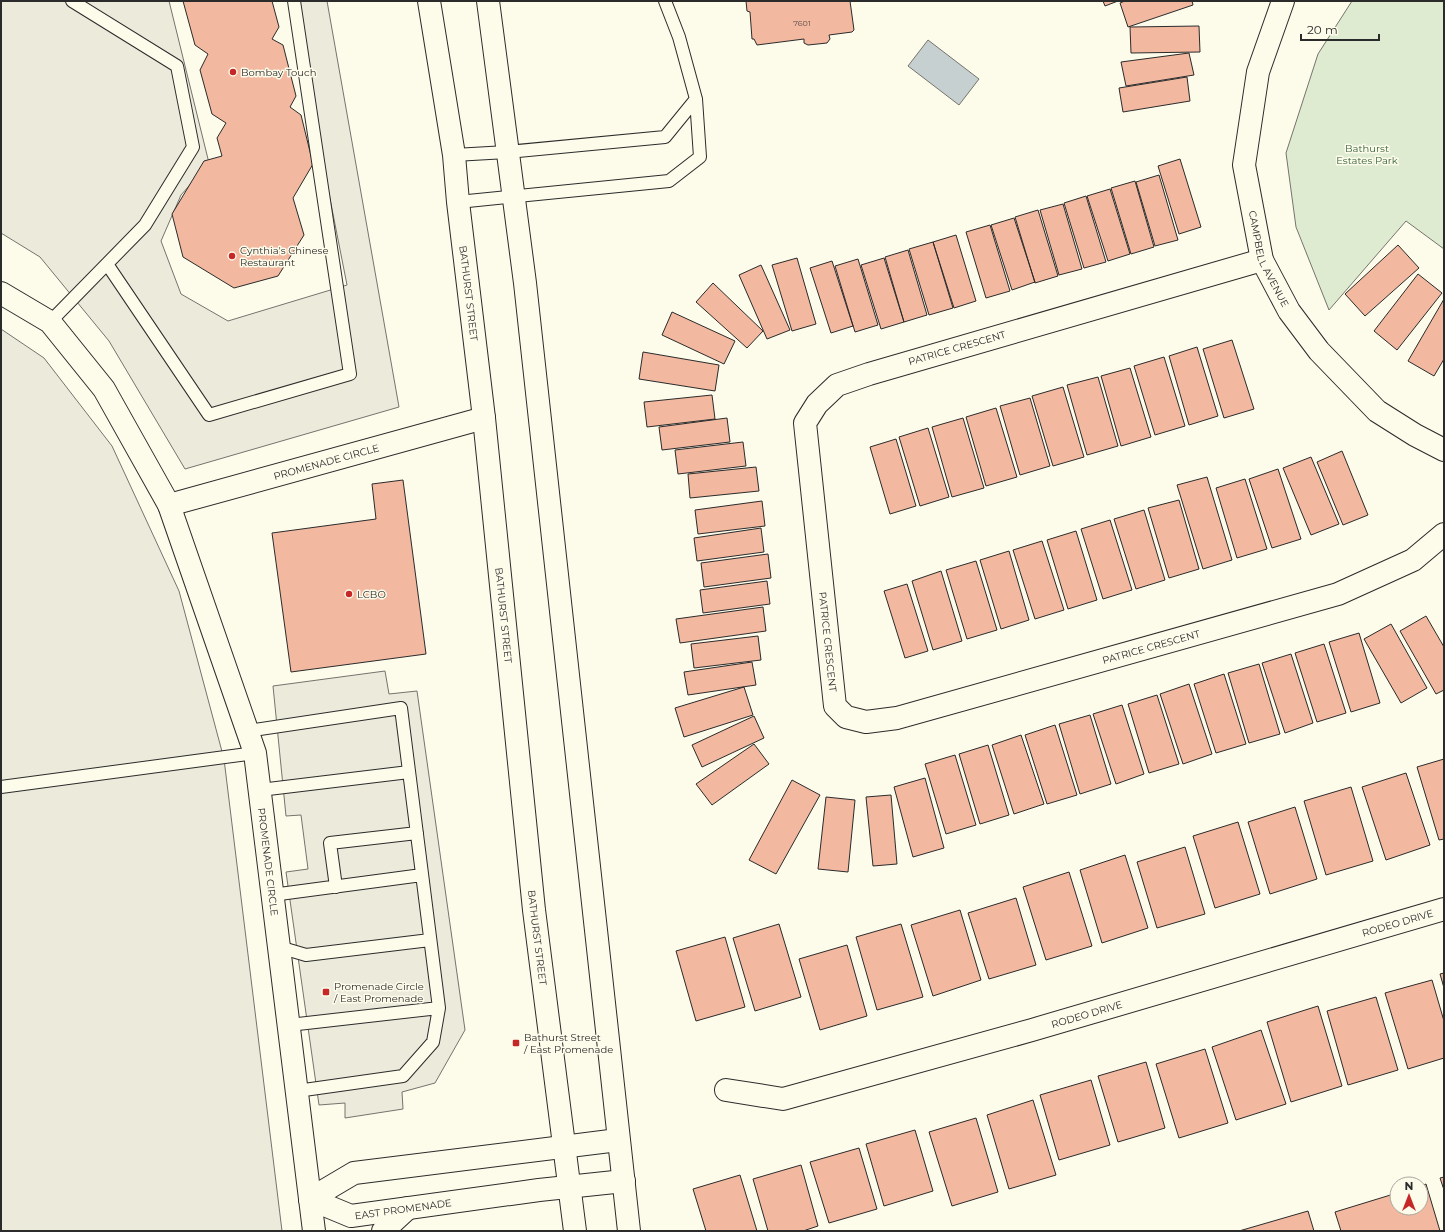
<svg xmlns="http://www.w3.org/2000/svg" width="1445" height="1232" font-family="Montserrat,sans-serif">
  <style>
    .green { fill: #deebd1; stroke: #74746e }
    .parking { fill: #eceadb; stroke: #74746e }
    .water { fill: #c7d0d0; stroke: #74746e }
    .building { fill: #f2b8a0; stroke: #2b2b2b }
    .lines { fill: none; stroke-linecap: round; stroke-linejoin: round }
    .lane-casing { stroke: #2b2b2b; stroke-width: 14 }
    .street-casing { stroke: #2b2b2b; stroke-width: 24 }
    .secondary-casing { stroke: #2b2b2b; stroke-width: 24 }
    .lane { stroke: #fdfbea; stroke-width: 12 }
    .street { stroke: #fdfbea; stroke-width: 22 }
    .secondary { stroke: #fdfbea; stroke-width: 22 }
    .poi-dot { fill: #c62828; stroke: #fdfbea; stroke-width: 1.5 }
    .labels { text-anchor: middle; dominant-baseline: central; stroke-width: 3; stroke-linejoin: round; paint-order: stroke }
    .number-label { font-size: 8px; fill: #5d4e48 }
    .poi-label { font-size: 10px; fill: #2b2b2b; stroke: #fdfbea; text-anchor: start }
    .park-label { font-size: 10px; fill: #34623c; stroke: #fdfbea }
    .street-label { font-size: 10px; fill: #2b2b2b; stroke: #fdfbea }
  </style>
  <rect width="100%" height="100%" fill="#fdfbea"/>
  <path class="green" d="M1352 1H1444V249L1406 221 1329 310 1296 227 1286 153 1318 54Z"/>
  <path class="parking" d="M1 1H169L209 163 181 195 161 241 181 294 228 321 347 285 291 1H327L399 407 185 469 109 341 40 257 1 233Z
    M1 329 44 358 112 446 179 591 224 759 282 1231H1Z
    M385 671 389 694 417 691 465 1030 435 1083 402 1092 403 1109 345 1118V1103L319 1105 286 872 308 869 301 815 286 816 273 686Z"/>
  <path class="water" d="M928 40 979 79 959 105 908 66Z"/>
  <path class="building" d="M183 1H272L279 27 272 39 283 45 296 96 290 107 301 115 313 164 293 198 304 235 278 276 234 288 183 257 172 214 204 161 222 156 217 138 226 123 212 114 200 70 208 54 195 45Z
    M746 1H850L854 30 852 32 829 35 830 39 827 43 808 45 804 43V39L757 45 754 39H752L750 12 747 11Z
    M1103 1H1118L1105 6Z
    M1125 1H1192L1193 5 1128 27 1120 3Z
    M1199 26 1200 52 1131 53 1130 27Z
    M1189 53 1194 75 1126 86 1121 62Z
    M1187 77 1190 101 1123 112 1119 88Z
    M1180 159 1201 227 1179 234 1158 166Z
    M1159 175 1178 240 1155 246 1136 182Z
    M1135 181 1154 247 1131 254 1111 188Z
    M1110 189 1130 254 1108 261 1087 196Z
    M1086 196 1106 262 1084 268 1064 203Z
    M1063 204 1082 269 1059 275 1040 210Z
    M1038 210 1058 276 1035 283 1015 217Z
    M1014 218 1035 282 1012 290 991 225Z
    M990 225 1010 291 986 298 966 232Z
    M956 235 976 301 954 308 933 242Z
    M933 242 953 308 929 315 909 249Z
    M1398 245 1419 268 1365 316 1345 294Z
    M908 250 927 315 904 322 885 257Z
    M797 258 816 324 792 331 772 265Z
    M884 258 904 322 881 329 861 265Z
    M858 259 878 325 855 332 835 266Z
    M832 261 853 326 831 333 810 268Z
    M761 265 790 330 767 339 739 275Z
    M1418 274 1442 293 1397 350 1374 331Z
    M713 283 763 331 747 348 696 302Z
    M1444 299V359L1434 376 1408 361Z
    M672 312 735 341 724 364 662 335Z
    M1232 340 1254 409 1224 418 1203 349Z
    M1197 347 1218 416 1189 425 1169 356Z
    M643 352 719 365 715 391 639 379Z
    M1164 357 1185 426 1155 435 1134 366Z
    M1130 368 1151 437 1121 446 1101 376Z
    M1098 377 1118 446 1087 455 1067 385Z
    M1063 387 1084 457 1053 466 1032 396Z
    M712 395 715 419 647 427 644 402Z
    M1030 398 1050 466 1020 475 1000 406Z
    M996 408 1017 477 986 486 966 417Z
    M727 418 730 442 662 450 659 427Z
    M963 418 984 488 952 497 932 427Z
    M928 428 949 497 920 506 899 437Z
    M896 439 916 506 890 514 870 447Z
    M743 442 746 466 678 474 675 450Z
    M1342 451 1368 515 1343 525 1317 462Z
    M1311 457 1339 524 1311 535 1283 468Z
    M756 467 759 491 690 498 688 474Z
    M1278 469 1301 539 1272 548 1249 479Z
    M1207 477 1232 560 1203 569 1177 485Z
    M1245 479 1267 549 1237 558 1216 488Z
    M403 480 426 654 291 672 272 533 376 519 372 484Z
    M1179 500 1199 569 1169 578 1148 508Z
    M762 501 765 526 698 534 695 510Z
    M1144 510 1165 580 1136 589 1114 519Z
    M1110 520 1132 590 1103 599 1081 529Z
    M761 528 764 552 697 561 694 538Z
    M1076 531 1097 600 1068 609 1047 540Z
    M1042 541 1064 610 1035 619 1013 550Z
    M1009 551 1029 620 1001 629 980 560Z
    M768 554 771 578 704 587 701 563Z
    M976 561 997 630 967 639 946 570Z
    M941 571 962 641 933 650 912 581Z
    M767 581 770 604 703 613 700 590Z
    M907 584 928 651 905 658 884 591Z
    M763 607 766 631 680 643 676 619Z
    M1426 616 1444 647V690L1436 694 1400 631Z
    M1391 624 1427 688 1401 703 1364 639Z
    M1359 633 1380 703 1351 712 1329 642Z
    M758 636 761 660 694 668 691 644Z
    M1324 644 1346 713 1317 722 1295 653Z
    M1291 654 1313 723 1285 733 1262 663Z
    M752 662 756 685 688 695 684 672Z
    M1259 664 1280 734 1249 743 1228 673Z
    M1224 674 1246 744 1216 753 1194 684Z
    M1189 684 1212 754 1183 764 1160 694Z
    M744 687 753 715 684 737 675 708Z
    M1157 695 1179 764 1149 773 1128 704Z
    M1122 705 1144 774 1116 784 1093 714Z
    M1090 715 1111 784 1080 794 1059 724Z
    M754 716 764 738 702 767 692 745Z
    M1055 725 1077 795 1047 804 1025 735Z
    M1021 735 1044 804 1014 814 992 745Z
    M754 744 769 764 712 805 696 784Z
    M988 745 1009 815 980 824 959 754Z
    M955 755 976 825 946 834 925 764Z
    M1444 759V839L1439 840 1417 767Z
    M1406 773 1430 845 1386 860 1362 787Z
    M925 778 944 848 913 857 894 787Z
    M792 780 820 795 776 874 749 860Z
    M1351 787 1373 861 1326 875 1304 801Z
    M891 795 897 864 873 866 866 797Z
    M826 797 855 800 848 872 818 869Z
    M1295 807 1317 879 1270 894 1248 822Z
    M1238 822 1260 894 1215 908 1193 836Z
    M1185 847 1205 914 1157 928 1137 862Z
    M1125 855 1148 928 1102 943 1080 870Z
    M1069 872 1092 946 1046 960 1023 887Z
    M1016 898 1036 965 989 979 968 913Z
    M960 910 981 980 933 996 911 925Z
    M779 924 801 997 755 1011 733 938Z
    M901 924 923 997 877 1010 856 937Z
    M725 937 745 1007 696 1021 676 951Z
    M847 945 867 1016 820 1030 799 959Z
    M1444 973V988L1440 974Z
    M1432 980 1444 1021V1058L1408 1069 1385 993Z
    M1376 997 1398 1070 1348 1085 1327 1011Z
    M1318 1006 1342 1086 1291 1102 1267 1022Z
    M1261 1030 1286 1104 1236 1120 1212 1047Z
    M1205 1049 1228 1123 1179 1138 1156 1064Z
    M1146 1062 1165 1128 1118 1142 1098 1076Z
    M1091 1080 1110 1145 1059 1160 1040 1095Z
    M1033 1100 1056 1175 1009 1189 987 1115Z
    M976 1118 998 1192 952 1206 929 1132Z
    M915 1130 933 1191 884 1206 866 1144Z
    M859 1148 877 1209 829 1223 810 1162Z
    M801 1165 818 1226 803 1231H768L753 1179Z
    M740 1175 757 1231H706L693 1189Z
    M1444 1177V1190L1440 1178Z
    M1426 1184 1440 1231H1341L1335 1212 1397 1193V1208H1421V1186Z
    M1308 1211 1314 1231H1239Z"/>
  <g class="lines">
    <g class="lane-casing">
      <path id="lane" d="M454 155 507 152 665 137 696 99
        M458 202 669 181 700 157 696 99 679 37 665 1
        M107 264 209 415 350 374 294 1
        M50 322 145 225 193 147 177 66 72 1
        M247 731 401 708 439 1008 433 1042 403 1076 297 1091
        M1 787 255 753
        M260 790 409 772
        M336 887 330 843 417 833
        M272 895 422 875
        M279 947 306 955 430 940
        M289 1025 439 1008"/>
    </g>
    <g class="street-casing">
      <g id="street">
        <path id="s1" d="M1283 1 1258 72 1244 165 1262 260 1289 311 1319 351 1377 411 1415 435 1444 450"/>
        <path id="s2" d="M1262 260 869 374 837 385 817 404 805 423 835 706 846 717 866 722 897 718 1338 594 1413 560 1444 534"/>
        <path id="s3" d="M1 293 50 322 104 389 169 505 255 753 314 1231"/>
        <path id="s4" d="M169 505 484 418"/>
        <path id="s5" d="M726 1090 783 1099 1032 1030 1444 909"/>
        <path id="s6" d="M310 1199 351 1216 539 1190 624 1181"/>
        <path d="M310 1199 354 1173 618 1140"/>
        <path d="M383 1231 408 1208"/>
      </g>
    </g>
    <g class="secondary-casing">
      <g id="secondary">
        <path id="s7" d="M429 1 454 155 458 202 484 418 534 910 575 1231"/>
        <path d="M488 1 525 283 629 1231"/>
      </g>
    </g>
    <use href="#lane" class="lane"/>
    <use href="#street" class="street"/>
    <use href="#secondary" class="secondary"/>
  </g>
  <g class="poi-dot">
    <circle cx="233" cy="72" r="4"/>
    <circle cx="232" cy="256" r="4"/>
    <circle cx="349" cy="594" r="4"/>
    <rect x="322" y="988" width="8" height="8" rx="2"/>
    <rect x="512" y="1039" width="8" height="8" rx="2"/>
  </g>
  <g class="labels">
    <g class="number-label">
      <text x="802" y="23">7601</text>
    </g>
    <g class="poi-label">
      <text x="241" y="72">Bombay Touch</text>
      <text x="240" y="250">Cynthia's Chinese<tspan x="240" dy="12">Restaurant</tspan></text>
      <text x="357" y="594">LCBO</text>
      <text x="334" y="986">Promenade Circle<tspan x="334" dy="12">/ East Promenade</tspan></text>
      <text x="524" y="1037">Bathurst Street<tspan x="524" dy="12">/ East Promenade</tspan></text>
    </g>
    <g class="park-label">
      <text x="1367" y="148">Bathurst<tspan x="1367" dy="12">Estates Park</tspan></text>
    </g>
    <g class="street-label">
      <text stroke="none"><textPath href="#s1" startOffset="267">CAMPBELL AVENUE</textPath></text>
      <text stroke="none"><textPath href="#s7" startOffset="295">BATHURST STREET</textPath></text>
      <text transform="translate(957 348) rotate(-16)">PATRICE CRESCENT</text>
      <text stroke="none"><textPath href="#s4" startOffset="163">PROMENADE CIRCLE</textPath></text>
      <text stroke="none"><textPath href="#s7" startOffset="619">BATHURST STREET</textPath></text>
      <text stroke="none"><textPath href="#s2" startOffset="713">PATRICE CRESCENT</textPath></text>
      <text stroke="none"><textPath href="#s2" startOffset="1109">PATRICE CRESCENT</textPath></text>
      <text stroke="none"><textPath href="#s3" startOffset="648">PROMENADE CIRCLE</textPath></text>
      <text stroke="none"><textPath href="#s5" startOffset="697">RODEO DRIVE</textPath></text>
      <text stroke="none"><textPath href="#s7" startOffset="943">BATHURST STREET</textPath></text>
      <text stroke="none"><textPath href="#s5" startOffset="373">RODEO DRIVE</textPath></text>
      <text stroke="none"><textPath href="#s6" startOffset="97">EAST PROMENADE</textPath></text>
    </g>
  </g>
  <rect width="1445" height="1232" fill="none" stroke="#2b2b2b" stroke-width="4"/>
  <g transform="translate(1409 1196)"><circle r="19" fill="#fdfbea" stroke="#a9a89e"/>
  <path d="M0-3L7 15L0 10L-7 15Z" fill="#c62828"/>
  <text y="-6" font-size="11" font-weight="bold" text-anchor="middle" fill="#2b2b2b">N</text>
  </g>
  <path d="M1301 34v6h78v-6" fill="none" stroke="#2b2b2b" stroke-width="2"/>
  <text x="1307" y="34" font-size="12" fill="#2b2b2b" stroke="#fdfbea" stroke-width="3" paint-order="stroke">20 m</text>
</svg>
